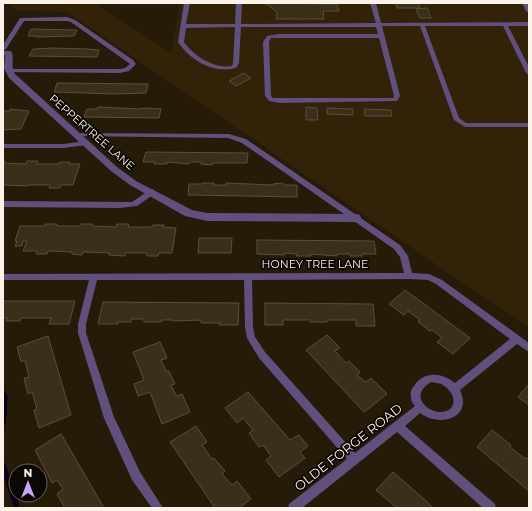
<svg xmlns="http://www.w3.org/2000/svg" width="532" height="511" font-family="Montserrat,sans-serif">
  <style>
    .built { fill: #312208 }
    .lines { fill: none; stroke-linecap: round; stroke-linejoin: round }
    .stream { stroke: #09001a; stroke-width: 5.5 }
    .building { fill: #3b2f1c; stroke: #5b4e3a }
    .service { fill: #614f7e; fill-rule: evenodd }
    .minor { fill: #614f7e; fill-rule: evenodd }
    .labels { text-anchor: middle; dominant-baseline: central; stroke-width: 3.5; stroke-linejoin: round; paint-order: stroke }
    .street-label { font-size: 11px; fill: #fbf3e8; stroke: #0b0702 }
    .near-street-label { font-size: 13px; fill: #fbf3e8; stroke: #0b0702 }
  </style>
  <rect width="100%" height="100%" fill="#261b08"/>
  <path class="built" d="M14 3H95L171 53 180 3H529V328L67 12 20 11 12 7Z"/>
  <g class="lines">
    <path class="stream" d="M3 393 5 397 3 423
      M3 465 17 508"/>
  </g>
  <path class="building" d="M257 3 338 4 337 9H339V11H323L324 19H276L277 12 267 4Z
    M396 3H418L420 8H397Z
    M427 8 431 18H420L416 9Z
    M31 29 77 30 74 36 36 37 37 36H28Z
    M52 48 87 49 99 50 97 57 29 56 33 49Z
    M244 73 251 78 236 86 229 81Z
    M57 83 148 84 146 93 115 94 54 92Z
    M98 107 140 109 143 108 161 109 159 118 84 117 87 109H97Z
    M306 107 317 108 318 120H306Z
    M327 108 353 109V115L327 114Z
    M10 109 29 111 21 129 3 130V111H10Z
    M364 109 391 110 392 116H365Z
    M146 152 248 153 247 163H213L212 165 201 164V162H190L189 164 167 162V164H154L155 162H143Z
    M3 161H5L4 163 26 164 27 161H38L37 164H59L60 162H70V164H80L73 185H61L60 188H49L50 185H28V186L3 185Z
    M202 183H214V185H226V183L273 185V184L282 183 285 185H297V197L188 195 189 184H202Z
    M45 224H57V226H80L81 224H93L92 226 116 227 117 224H129L128 227H152L153 225H164L163 227 176 228 172 253H159L158 256H147V253H125V256L109 255 110 253 83 252 82 255 72 254V252L48 251 47 254H36L37 251H23L27 241H23L22 246H15L17 241H15L20 226H45Z
    M199 238H232L231 253H198Z
    M257 240 374 241 376 254H362V256H350V254H337V256L311 254V256H296L297 254 284 253V255L257 254Z
    M405 290 427 306 470 338 453 354 437 342 442 338 432 330 430 331 418 322 420 320 408 311 404 315 389 304Z
    M3 301H75L69 324H49L51 318H21L20 321H6L7 318H3Z
    M103 302 239 303 238 325H219L220 323H201V320L173 321V320H162L161 322H144V319H131V322H118V324H98Z
    M265 303 373 304 375 326H356V320H327V322H310V320H283V325H265Z
    M327 335 340 348 335 351 346 363 349 361 360 372 357 375 366 382 371 378 387 394 364 412 306 350Z
    M48 336 71 415 39 428 34 410 37 409 32 392 28 394 24 378 29 377 25 360 21 362 17 347Z
    M160 342 167 358 161 360 166 371H169L175 384 171 385 176 396 182 394 190 412 162 424 150 392 138 396 134 384 144 380 133 352Z
    M529 384V405L518 397Z
    M248 392 290 440 299 435 308 446 300 452 305 458 279 477 266 460 271 456 263 445 259 447 249 433 253 430 243 418 237 423 225 408Z
    M196 426 207 442 202 445 212 459 214 458 225 471 222 474 232 485 237 481 251 499 239 508H215L170 442Z
    M492 430 511 445 510 447 524 458 529 459V491L477 447Z
    M61 434 104 508H65L57 494 63 489 57 480 52 483 35 450Z
    M393 472 424 499 433 508H397L376 490Z"/>
  <g class="lines">
    <path class="service" d="M184 3H190L186 24H235L236 3H242L241 24 376 23 370 3H376L381 23 529 22V26H508L529 67V75L526 73 503 26H425L459 118 466 123H529V127H465L454 120 420 26H382L400 96 397 101 280 103 269 101 265 96 263 42 267 36 279 34H378L376 27H241L239 63 236 68C214 74 191 61 178 42ZM235 27 233 63 232 66C214 69 194 56 184 42L186 28ZM271 38H379L394 96 393 98H273L271 96 269 42Z
      M522 3H528L529 13 526 11Z
      M67 17 75 20 133 60 136 64 129 71 120 73 6 72 5 71 8 69H120L125 68 130 64 71 22 67 21H24L6 49 3 51V45L20 18Z
      M77 133 229 134 246 139 400 245 408 256 412 273 429 274 442 280 529 343V352L517 344 460 390C473 418 440 428 420 413L405 426 495 504 496 508H483L397 432 302 508H288L289 504 347 459 259 358 247 338 245 327 244 280H97L86 324V333L114 417 140 472 163 508H152L132 480 104 418 78 333V324L89 280H3V274L404 273 400 257 394 249 242 143 228 138 75 136V134ZM409 279 428 280 436 284 510 339 455 383C442 372 423 371 414 386 411 389 410 393 411 398 411 401 413 404 415 406L355 453 265 352 255 337 253 327 252 280ZM431 382C435 383 440 383 443 385 451 390 458 401 450 409 436 420 404 398 431 382Z
      M84 141 87 143 86 145 64 148H3V144H64Z
      M151 189 154 190 155 192 154 194 137 206 120 208 3 207V201L132 202Z"/>
    <path class="minor" d="M3 51H11C15 58 10 65 15 74L117 167 136 181 192 210 207 213 356 214 360 215 361 218 360 221 356 222 207 221 185 216 130 185 111 171 9 78 4 68 5 55H3Z"/>
  </g>
  <g class="labels">
    <g class="street-label">
      <text transform="translate(92 132) rotate(41)">PEPPERTREE LANE</text>
      <text x="315" y="264">HONEY TREE LANE</text>
    </g>
    <g class="near-street-label">
      <text transform="translate(348 447) rotate(-38)">OLDE FORGE ROAD</text>
    </g>
  </g>
  <rect width="532" height="511" fill="none" stroke="#fbf3e8" stroke-width="8"/>
  <g transform="translate(28 483)"><circle r="19" fill="#0b0702" stroke="#6b655e"/>
  <path d="M0-3L7 15L0 10L-7 15Z" fill="#c3a7f2"/>
  <text y="-6" font-size="11" font-weight="bold" text-anchor="middle" fill="#fbf3e8">N</text>
  </g>
</svg>
